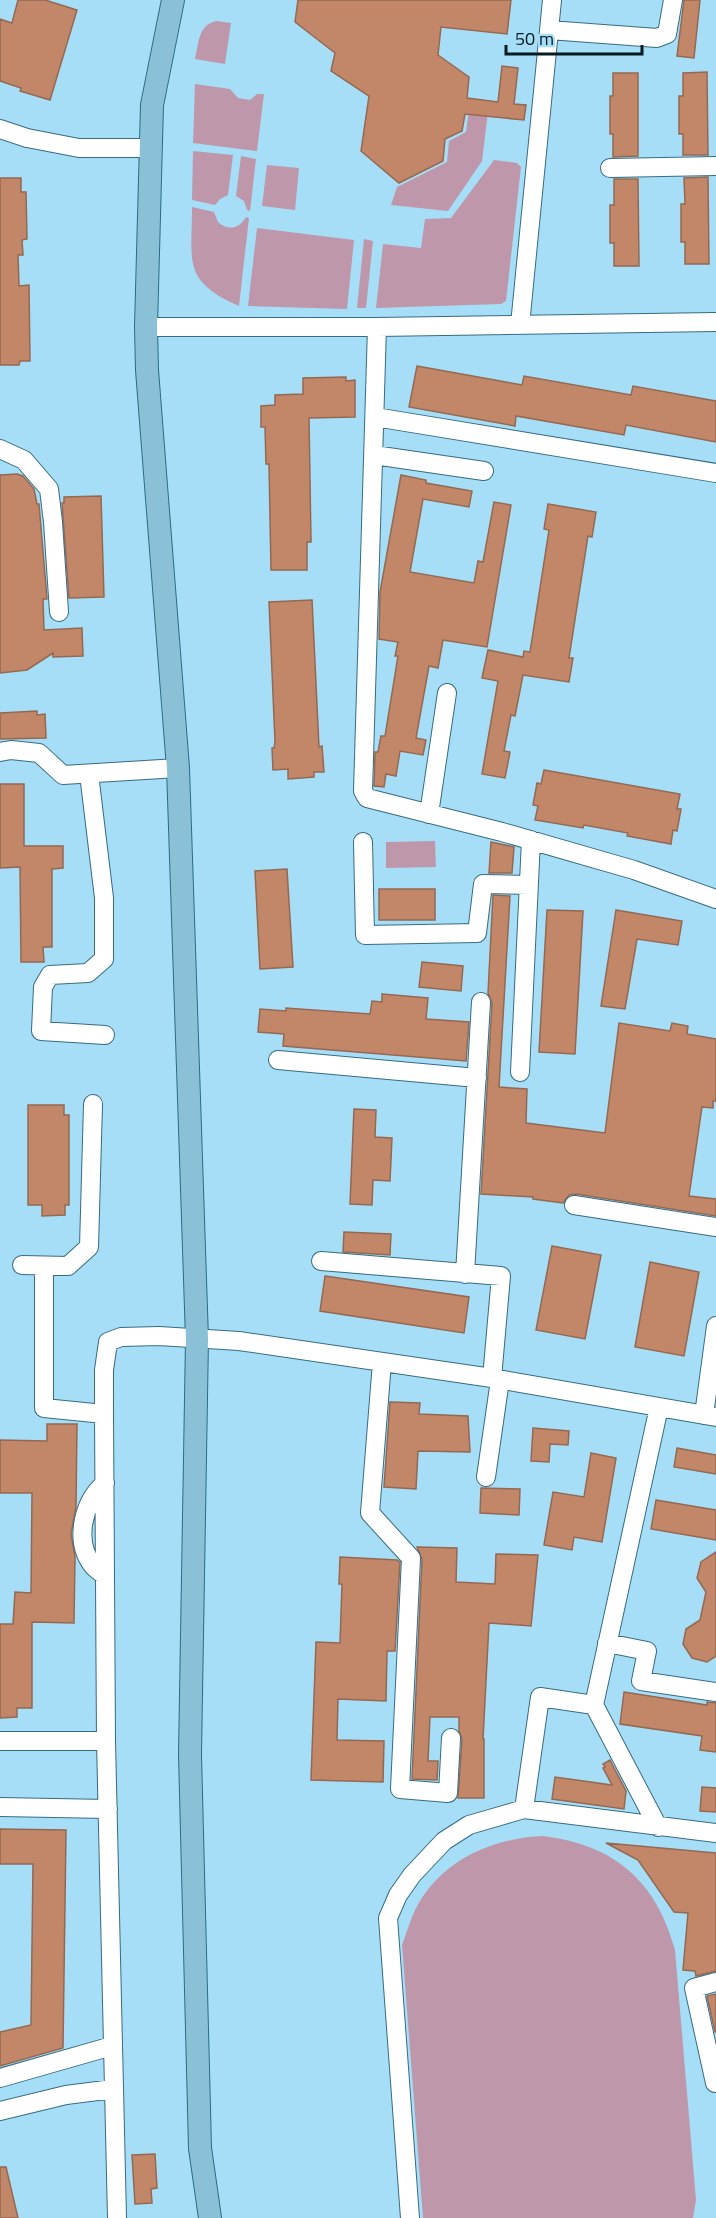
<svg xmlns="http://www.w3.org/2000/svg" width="716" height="2218" font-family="'Titillium Web',sans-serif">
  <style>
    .green { fill: #bf97ab }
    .building { fill: #c28769; stroke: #956851; stroke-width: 1.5 }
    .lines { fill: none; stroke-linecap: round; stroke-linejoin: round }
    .minor-casing { stroke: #366c82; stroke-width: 20 }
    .major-casing { stroke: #2a6c86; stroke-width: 24 }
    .minor { stroke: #fff; stroke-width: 18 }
    .major { stroke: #8bc1d6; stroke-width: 22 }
  </style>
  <rect width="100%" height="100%" fill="#a6def7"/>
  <path class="green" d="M216 21 231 23 225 64 195 59C199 43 198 25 216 21Z
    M195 84 230 89 238 98 250 100 257 94H264L257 151 193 143Z
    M469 110 488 112 482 161 448 211 391 205 397 187 447 162 449 141 466 132Z
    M193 151 233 155 228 195 220 199 215 205 192 200Z
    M241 156 256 159 250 211 247 210 244 201 236 196Z
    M494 160 517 163 521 167 506 301 501 304 376 308 383 244 421 248 425 219 451 218Z
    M267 165 299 168 295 210 262 206Z
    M192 207 214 212 218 222C228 231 239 229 246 217L249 218 239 306C182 281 192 262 192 207Z
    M257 228 354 240 347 309 248 306Z
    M364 239 373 241 366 308H357Z
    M435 841 436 867 386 868V842Z
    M543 1836C614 1845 656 1880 675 1950L696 2200 693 2218H423L402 1945C406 1934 410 1921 415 1910 440 1861 491 1838 543 1836Z"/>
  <path class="building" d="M18 0H45L77 10 50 100 20 91 21 88 0 81V19L12 23Z
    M298 0H511L507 34 441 27 438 55 469 77 467 98 498 102 502 66 518 68 514 104 526 105 524 120 465 114 462 131 445 139 443 161 399 183 361 151 369 96 331 71 335 53 295 22Z
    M684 0H700L694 58 677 56Z
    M707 72 708 155H683V134H679V96H683V73Z
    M613 73H638V156L613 157V134H610V96H613Z
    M708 177 709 264H685V242H681V204H685L684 178Z
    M0 178H21V192H26L27 239 22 240 23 255H18L19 286 29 285 30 361H20L19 365H0Z
    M614 179H638L639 266H614V243H610V205H614Z
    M417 366 522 385 524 376 631 395 633 386 716 401V442L626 425 624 435 516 416 515 426 409 407Z
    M346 377V381L355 380V417L309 418 311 542H307V570H271L269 464H266L265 427H261V406L275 405V395L303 394V378Z
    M17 474 23 476 34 489 37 504H39L47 599H43L44 630 82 628 83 656 53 657V653L27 670 0 673V475Z
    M401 475 426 480V483L472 491 469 507 423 499 410 572 474 583 478 561 483 562 494 502 511 505 487 647 443 640 438 668 429 666 416 738 426 740 423 755 400 751 396 776 386 774 384 787 374 786 375 752H378L381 736H385L398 656H395L398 642 379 639 380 592Z
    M101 496 104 597 69 598 62 503H64V497Z
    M548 504 596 512 592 537 588 536 569 658H573L569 682 523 675 515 716 511 715 504 751 510 752 505 778 482 774 498 681 482 678 488 650 523 657 524 651 530 652 549 530 544 529Z
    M312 600 319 747 322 746 324 772H314V777L288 779V769L273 770 272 748H274L275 741 269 602Z
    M37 711V715L45 714 46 738 0 739V713Z
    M544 770 680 794 677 809H681L677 831 673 830 671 844 627 836 628 833 584 825 583 828 535 820 538 806 533 805 537 783 541 784Z
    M0 784H24V846H63V868L52 869V947H43L44 962H21L20 867 0 868Z
    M491 842 514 847 512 873H489Z
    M287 869 293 967 260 969 255 871Z
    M379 889H435V920H379Z
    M493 895 510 896 499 1087 527 1089 526 1123 605 1133 619 1023 670 1031 672 1023 688 1026 687 1034 716 1039V1101H713V1108L702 1107 689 1196 716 1199V1216L576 1194 569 1195 563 1203 533 1199V1197L481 1194 492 1003 488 993Z
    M547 910 583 911 575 1054 539 1052Z
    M616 910 682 921 678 945 637 939 625 1009 601 1006Z
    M422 962 463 966 461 991 419 987Z
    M382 994 428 998 426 1019 469 1022 466 1061 283 1046 284 1034 258 1032 260 1009 286 1011V1008L370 1014 372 1001 382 1002Z
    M28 1105H64V1115H69V1205H65V1215L42 1216V1205H28Z
    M354 1109 376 1110 375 1137 392 1138 390 1181 373 1180 372 1205 350 1204Z
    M344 1232 391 1234 390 1255 343 1252Z
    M552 1246 601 1255 585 1339 536 1330Z
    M650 1262 699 1272 684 1356 635 1347Z
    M325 1276 469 1297 464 1333 320 1311Z
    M390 1402 420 1403 419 1414 468 1416 470 1452 418 1451 416 1489 384 1487Z
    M47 1424H77L76 1507 71 1534 75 1556 74 1623 32 1622V1708H17V1717L0 1718V1624H13L15 1592 31 1593 32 1493H0V1440L47 1441Z
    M533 1428 569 1431 568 1445 550 1444 549 1462 531 1461Z
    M677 1448 716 1455V1474L674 1467Z
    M591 1453 616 1458 602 1542 574 1537 572 1550 544 1545 553 1492 584 1497Z
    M481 1488 520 1489 519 1515 480 1513Z
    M656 1500 716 1510V1540L651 1529Z
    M417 1547 457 1548 456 1582 495 1584 496 1554 538 1555 531 1626 489 1623 483 1739H484V1798H458L462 1739 459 1731V1717H430L428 1761H438L437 1780 412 1779 422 1559Z
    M716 1552V1656L707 1662 692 1658 683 1644 686 1629 700 1620 706 1592 697 1578 701 1562Z
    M340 1557 397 1560 400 1562 395 1651H387L386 1701 338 1699 337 1740 384 1741 383 1782 311 1780 316 1642 340 1643 342 1584H339Z
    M624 1692 707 1705V1702L716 1703V1752L700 1750 702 1736 620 1724Z
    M610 1760 626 1791 624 1809 552 1799 555 1777 612 1785 603 1768 605 1767 603 1764Z
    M702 1787 716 1788V1812L700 1811Z
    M0 1829 66 1830 63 2048 0 2066V2032L31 2025 33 1864H0Z
    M606 1843 716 1853V1971L696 1976 695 1971 683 1970 688 1913 674 1912 638 1860Z
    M716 1994V2032H715L707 1996Z
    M155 2154 157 2188 151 2189 152 2203 135 2204 132 2155Z
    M0 2167H6L18 2218H0Z"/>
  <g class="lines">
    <g class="minor-casing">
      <path id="minor" d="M549 30 657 38 667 34 673 0
        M0 129 27 138 79 148H149
        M610 168 716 166
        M520 325 552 0
        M146 327H377L716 322
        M377 327 363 791 367 798 502 832 634 870 716 899
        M375 417 716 473
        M0 449 24 460 49 489 53 522 59 612
        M374 455 484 471
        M0 752 11 750 39 753 63 775 178 768
        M89 774 104 898V959L88 973 50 975 43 987 41 1031 105 1035
        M429 814 447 693
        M363 842 365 935 477 933 483 884 529 885
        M278 1060 477 1078
        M520 1072 531 840
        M574 1205 716 1227
        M321 1261 501 1276 492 1378
        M22 1265 68 1266 89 1247 93 1104
        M44 1266V1408L104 1414
        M465 1274 481 1002
        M382 1362 370 1513 411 1558 400 1789 448 1793 451 1738
        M704 1415 716 1326
        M486 1477 500 1380
        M105 1483C83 1502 73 1542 94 1567 97 1570 102 1573 105 1576
        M607 1643 647 1651 641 1681 716 1692
        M0 1741H106
        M0 1807 108 1809
        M524 1809 540 1697 594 1705
        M658 1827 594 1705 659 1407
        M0 2078 112 2046
        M715 2083 694 1988 716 1982
        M0 2111 66 2095 113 2089
        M117 2218 106 1741 104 1414V1370L108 1342 121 1337 159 1336 239 1341 492 1378 716 1417
        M410 2218 388 1918 398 1895 412 1875 444 1841 469 1825 524 1809 716 1833"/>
    </g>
    <g class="major-casing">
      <path id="major" d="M173 0 152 105 146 327 147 370 178 768 197 1339 190 1754 200 2148 210 2218"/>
    </g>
    <use href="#minor" class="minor"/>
    <use href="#major" class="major"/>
  </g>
  <path d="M506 45v9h136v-9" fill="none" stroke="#051b24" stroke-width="3"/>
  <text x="515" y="45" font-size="18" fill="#051b24" stroke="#a6def7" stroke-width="4.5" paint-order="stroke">50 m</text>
</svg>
